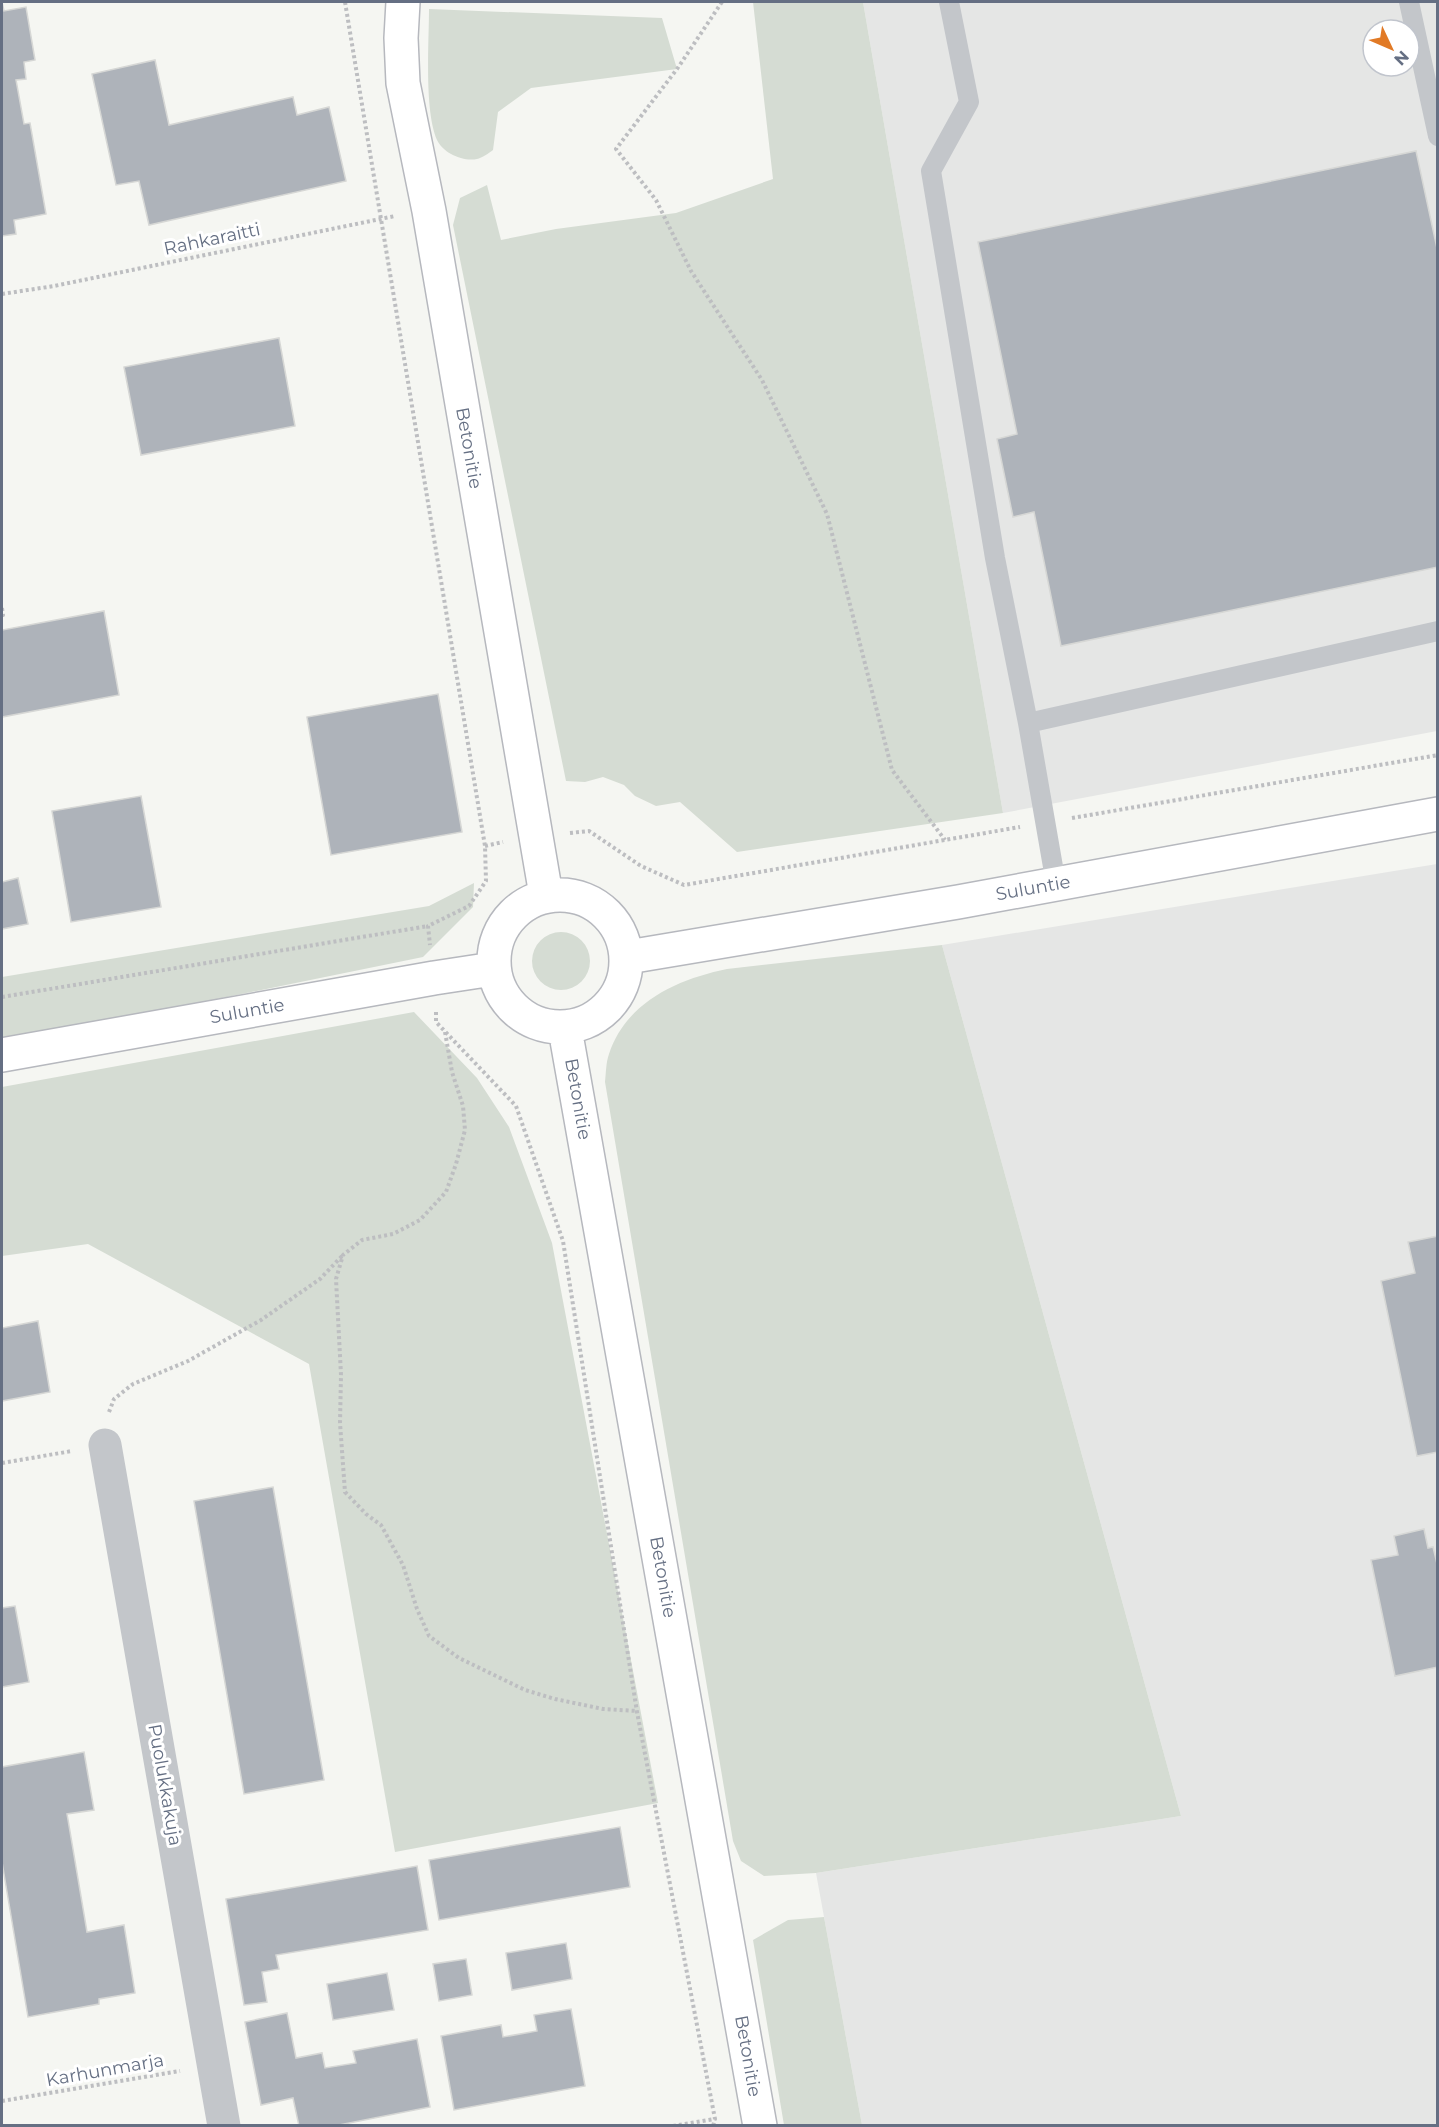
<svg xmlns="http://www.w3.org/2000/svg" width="1439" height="2127" font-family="Montserrat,sans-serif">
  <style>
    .built { fill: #e5e6e5; fill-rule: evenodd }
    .green { fill: #d5dcd3 }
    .building { fill: #aeb3ba; stroke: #d6d7d5; stroke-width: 1.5 }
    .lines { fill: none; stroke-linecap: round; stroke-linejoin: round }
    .secondary-casing { stroke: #b6b8be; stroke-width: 36 }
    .path { stroke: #bdbec1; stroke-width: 4; stroke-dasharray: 3 3; stroke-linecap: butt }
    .lane { stroke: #c3c6ca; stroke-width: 20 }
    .street { stroke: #c3c6ca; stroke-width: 33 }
    .secondary { stroke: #fff; stroke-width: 33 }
    .labels { text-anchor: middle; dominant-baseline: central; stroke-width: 6; stroke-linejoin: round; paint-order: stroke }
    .street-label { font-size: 18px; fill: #656f83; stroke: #fff }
  </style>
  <rect width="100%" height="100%" fill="#f5f6f2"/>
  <path class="built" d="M863 2H1437V731L1003 813ZM1373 30H1409V66H1373Z
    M1437 864V2125H862L816 1873 1181 1816 942 945Z"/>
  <path class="green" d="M753 2H863L1003 813 737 852 680 802 656 806 635 796 624 785 603 777 585 782 566 781 453 225 460 198 487 185 501 240 556 229 676 213 773 179Z
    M429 9 662 18 677 69 531 88 498 112 493 150C489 153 482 158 477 159 463 162 443 153 437 140 424 110 429 43 429 9Z
    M474 883 473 907 423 957 2 1043V977L429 906Z
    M532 961a29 29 0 1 1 58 0a29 29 0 1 1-58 0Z
    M942 945 1181 1816 816 1873 764 1876 741 1861 733 1841 605 1082C606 1073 606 1062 609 1054 626 1002 678 979 727 969Z
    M414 1012 477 1078 509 1127 552 1243 658 1803 395 1852 309 1364 88 1244 2 1256V1087Z
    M824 1917 862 2125H784L753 1940 788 1920Z"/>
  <path class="building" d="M2 2 4 11 26 7 35 60 24 62 26 79 16 80 24 124 30 123 46 214 14 220 16 234 2 236Z
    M155 60 169 125 293 97 297 115 329 107 346 181 149 225 139 181 116 185 92 74Z
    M1416 151 1438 253V567L1061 646 1034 512 1013 517 997 439 1017 434 978 242Z
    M279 338 295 426 141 455 124 367Z
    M104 611 119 695 2 717V630Z
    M438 694 462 832 331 855 307 717Z
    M141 796 161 907 71 922 52 811Z
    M18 878 28 924 2 929V882Z
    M1438 1236V1452L1417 1456 1381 1281 1415 1273 1408 1242Z
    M38 1321 50 1392 2 1401V1328Z
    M273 1487 324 1780 244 1794 194 1501Z
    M1424 1529 1428 1548 1433 1547 1438 1568V1667L1395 1676 1371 1560 1398 1555 1394 1536Z
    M15 1606 29 1682 2 1687V1608Z
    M84 1752 94 1810 67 1814 87 1932 124 1925 135 1993 99 1999V2004L28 2017 2 1862V1767Z
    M620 1827 630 1887 439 1920 429 1860Z
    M417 1866 428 1930 276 1955 279 1969 262 1972 267 2002 244 2005 226 1899Z
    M566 1943 572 1979 512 1990 506 1953Z
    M466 1959 472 1995 439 2001 433 1964Z
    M387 1973 394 2010 333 2020 327 1984Z
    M571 2009 585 2086 454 2110 441 2036 501 2025 503 2037 537 2031 534 2015Z
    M287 2013 296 2058 322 2053 325 2068 356 2063 353 2051 417 2039 430 2107 334 2126H299L293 2098 261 2105 245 2022Z"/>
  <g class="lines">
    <g class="secondary-casing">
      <path id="secondary" d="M403 2 401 38 403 83 429 211 546 895
        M494 961a66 66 0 1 1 132 0a66 66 0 1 1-132 0Z
        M628 957 958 902 1438 814
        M565 1029 760 2126
        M2 1055 434 978 493 969"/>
    </g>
    <path class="path" d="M345 2 485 846 486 881 469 906 428 926 430 945
      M722 2 677 69 616 149 656 200 691 271 762 380 827 514 892 770 945 840
      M2 294 54 286 395 216
      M2 608 3 615H2
      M1072 818 1438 755
      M570 833 589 831 641 866 684 885 1020 827
      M485 846 503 842
      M2 997 428 926
      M436 1012V1022L516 1106 563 1241 637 1712 715 2119 713 2126
      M445 1032 452 1072 463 1106 465 1130 456 1164 446 1192 420 1220 393 1234 362 1240 343 1255 336 1279 341 1375 340 1423 345 1492 366 1514 381 1525 403 1565 417 1609 429 1636 459 1658 525 1690 555 1699 603 1709 637 1711
      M109 1412 114 1399 133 1384 188 1361 261 1320 320 1279 343 1255
      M2 1463 72 1451
      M2 2101 180 2071
      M673 2126 715 2119"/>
    <path class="lane" d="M949 2 969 102 931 171 995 558 1028 723
      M1409 2 1438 136
      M1056 884 1028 723 1438 631"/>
    <path class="street" d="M105 1445 224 2126"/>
    <use href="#secondary" class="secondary"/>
  </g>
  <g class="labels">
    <g class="street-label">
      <text transform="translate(212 239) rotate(-12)">Rahkaraitti</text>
      <text transform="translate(469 448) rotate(80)">Betonitie</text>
      <text transform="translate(1033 888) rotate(-10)">Suluntie</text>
      <text transform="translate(247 1011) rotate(-10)">Suluntie</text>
      <text transform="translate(578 1099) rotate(80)">Betonitie</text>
      <text transform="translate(663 1577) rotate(80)">Betonitie</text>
      <text transform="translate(165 1785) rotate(80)">Puolukkakuja</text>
      <text transform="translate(748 2056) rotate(80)">Betonitie</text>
      <text transform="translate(105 2070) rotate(-10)">Karhunmarja</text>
    </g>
  </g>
  <rect width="1439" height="2127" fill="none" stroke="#656f83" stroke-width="6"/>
  <g transform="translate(1391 48) rotate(134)"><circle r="28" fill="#ffffff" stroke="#c1c5cd" stroke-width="1.5"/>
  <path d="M0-4.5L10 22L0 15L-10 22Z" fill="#e17a26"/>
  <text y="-9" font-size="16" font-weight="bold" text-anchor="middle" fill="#656f83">N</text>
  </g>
</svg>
